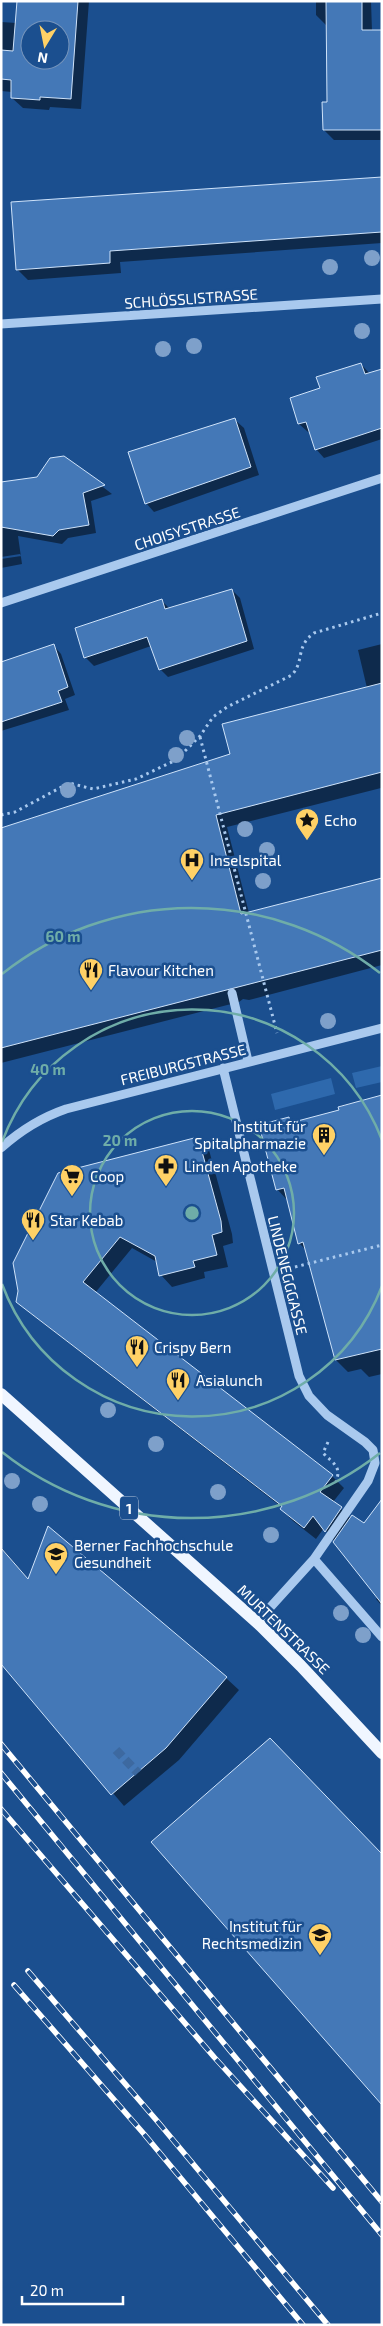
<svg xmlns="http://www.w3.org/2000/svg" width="383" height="2326" font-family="'Exo 2',sans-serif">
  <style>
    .green { fill: #2e69ad }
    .shadow { fill: #0007; fill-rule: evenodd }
    .building { fill: #4478b7; stroke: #cfe3fa; fill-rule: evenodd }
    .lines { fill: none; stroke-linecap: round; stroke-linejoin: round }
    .minor-tunnel { stroke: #3d69a0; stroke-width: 9; stroke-dasharray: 9 4.5; stroke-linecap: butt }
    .path { stroke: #a9c9ee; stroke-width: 3; stroke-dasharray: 2.5 4; stroke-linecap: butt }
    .minor { stroke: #a9c9ee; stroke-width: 9 }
    .major { stroke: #f0f6ff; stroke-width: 12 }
    .rail-casing { stroke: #fff; stroke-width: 5.5 }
    .rail { stroke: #1b4f8f; stroke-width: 4; stroke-dasharray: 11; stroke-linecap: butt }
    .tree { fill: #7ea0ca }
    .ring { fill: none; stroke: #6fada8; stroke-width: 2.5 }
    .labels { text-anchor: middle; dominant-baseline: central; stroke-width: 5; stroke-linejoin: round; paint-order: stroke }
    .shield { fill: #1b4f8f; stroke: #bbcadd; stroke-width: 1 }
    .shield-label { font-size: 14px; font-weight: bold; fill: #fff }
    .street-label { font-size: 15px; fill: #fff; stroke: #1b4f8f }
    .poi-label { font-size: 15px; fill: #fff; stroke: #1b4f8f; text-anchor: start }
    .centre { fill: #6fada8; stroke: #1b4f8f; stroke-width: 2.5 }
    .ring-label { font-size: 15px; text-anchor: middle; font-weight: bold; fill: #6fada8; stroke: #1b4f8f; stroke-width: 5; stroke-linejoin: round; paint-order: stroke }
  </style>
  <rect width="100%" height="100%" fill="#1b4f8f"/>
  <path class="green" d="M382 1066V1082L356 1088 352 1073Z
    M331 1078 335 1094 275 1110 271 1094Z"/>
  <path class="shadow" d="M18 1H89L81 109 50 107 49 110 23 108 12 98V92L1 91V22L17 23ZM30 30H60V60H30Z
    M316 1H371L372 31H382V140H334L324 130 328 104 326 25 316 15Z
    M382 178V243L120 262 121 273 28 280 17 269Z
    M361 364 370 374 382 370V439L324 458 316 449 310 431 308 432 299 424 321 389Z
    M235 420 244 428 259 475 154 512 146 503Z
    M64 457 112 494 91 501 96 533 68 538 62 544 18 536 22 564 1 568V559L21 556 20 554 1 557V483L37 478Z
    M232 590 240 598 254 649 168 677 160 669 151 646 94 666 86 658 77 629 161 600 169 608Z
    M382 644V792L381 788 227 827 249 913 382 879V965L249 1000 243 999 239 1002 1 1063V829L231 754 367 688 358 650Z
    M54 646 61 654 75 695 65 699 69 710 1 731V664Z
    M382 1096V1374L369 1377 361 1369 348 1372 336 1360 307 1251 299 1243 288 1201 277 1189 288 1118 293 1123 341 1111 340 1106Z
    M198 1139 209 1150 232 1234 233 1243 223 1246 228 1267 204 1272 205 1278 172 1287 161 1275 157 1262 132 1248 95 1293 332 1476 344 1488 333 1502 351 1518 364 1525 382 1507V1606L376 1599 378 1597 324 1528 316 1539 293 1521 281 1509 283 1508 30 1313 18 1301Z
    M1 1547 29 1580 226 1678 239 1690 179 1760 124 1806 1 1662Z"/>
  <path class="building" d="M17 1H78L71 99 40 97V100L11 98V80L1 79V50L13 51ZM30 30H60V60H30Z
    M326 1H362V30H382V130H323L322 102H327Z
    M382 177V232L110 251V263L16 270 11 202Z
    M361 363 365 374 382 369V428L315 450 306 422 298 424 290 398 320 388 316 377Z
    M235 418 251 467 145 504 128 452Z
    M64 456 105 485 83 493 89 525 59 530 53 536 1 527V482L37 477 50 458Z
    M232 589 247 641 159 670 147 637 84 658 75 628 162 599 165 609Z
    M54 644 68 687 58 691 62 702 1 722V662Z
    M382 683V772L216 815 241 914 382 878V950L1 1048V828L230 754 222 724Z
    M382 1095V1349L335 1360 303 1242 298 1244 284 1188 276 1190 259 1125 289 1117 290 1123 339 1110 338 1107Z
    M198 1137 221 1221 222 1232 212 1235 217 1255 193 1261 195 1267 159 1276 155 1256 120 1237 83 1282 333 1475 320 1492 342 1507 325 1532 313 1516 304 1528 280 1509 282 1506 16 1302 18 1291 13 1263 58 1173Z
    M382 1499V1604L333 1542 352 1515 364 1523Z
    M48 1526 227 1677 166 1748 111 1795 1 1664V1548L28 1579Z
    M270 1738 382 1854V2105L151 1842Z"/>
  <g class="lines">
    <path class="minor-tunnel" d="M116 1750 138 1773"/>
    <path class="path" d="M200 737 277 1033
      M1 815 15 812 69 783 93 789 136 779 176 760 200 736 213 717 227 707 292 675C305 660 295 647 314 633L382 613
      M295 1267 382 1245
      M328 1442 323 1453C333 1463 342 1467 336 1481"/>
    <path class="minor" d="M1 324 382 299
      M1 603 382 478
      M232 993 248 1061
      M223 1068 299 1376 309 1396 327 1415 365 1442 373 1450 375 1463 368 1481 314 1559 256 1623
      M1 1148C21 1130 40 1118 66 1109L382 1028
      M314 1559 382 1637"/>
    <path class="major" d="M1 1394 261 1626 301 1666 382 1753"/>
    <g class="rail-casing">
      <path id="rail" d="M1 1744 382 2202
        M1 1773 382 2235
        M1 1809 214 2057 333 2188
        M28 1971 158 2122 328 2325
        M14 1985 144 2134 303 2325"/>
    </g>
    <use href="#rail" class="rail"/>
  </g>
  <g class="tree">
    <circle cx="372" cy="258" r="8"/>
    <circle cx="330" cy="267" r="8"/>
    <circle cx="362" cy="331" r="8"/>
    <circle cx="194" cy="346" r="8"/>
    <circle cx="163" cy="349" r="8"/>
    <circle cx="187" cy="738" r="8"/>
    <circle cx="176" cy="755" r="8"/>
    <circle cx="68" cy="790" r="8"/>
    <circle cx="245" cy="829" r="8"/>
    <circle cx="267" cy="850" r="8"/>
    <circle cx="263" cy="881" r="8"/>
    <circle cx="328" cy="1021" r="8"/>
    <circle cx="108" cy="1410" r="8"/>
    <circle cx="156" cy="1444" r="8"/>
    <circle cx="12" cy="1481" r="8"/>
    <circle cx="218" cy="1492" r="8"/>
    <circle cx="40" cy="1504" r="8"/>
    <circle cx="271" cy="1535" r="8"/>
    <circle cx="341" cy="1613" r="8"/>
    <circle cx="363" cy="1635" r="8"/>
  </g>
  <g class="ring">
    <circle cx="192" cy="1213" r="102"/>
    <path d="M382 1286A203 203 0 0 1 2 1284M2 1142A203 203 0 0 1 382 1140"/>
    <path d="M380 1453A305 305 0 0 1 2 1452M2 974A305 305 0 0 1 380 973"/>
  </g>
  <defs>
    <g id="sight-pin" transform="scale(1.25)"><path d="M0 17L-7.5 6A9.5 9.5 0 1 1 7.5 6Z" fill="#ffd166" stroke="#1b4f8f"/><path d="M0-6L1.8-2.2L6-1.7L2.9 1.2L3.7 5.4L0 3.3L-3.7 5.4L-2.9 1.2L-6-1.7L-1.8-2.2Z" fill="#111"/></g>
    <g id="hospital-pin" transform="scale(1.25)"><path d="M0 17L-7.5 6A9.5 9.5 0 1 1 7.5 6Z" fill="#ffd166" stroke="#1b4f8f"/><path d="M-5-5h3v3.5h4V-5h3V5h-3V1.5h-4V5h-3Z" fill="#111"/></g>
    <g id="restaurant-pin" transform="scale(1.25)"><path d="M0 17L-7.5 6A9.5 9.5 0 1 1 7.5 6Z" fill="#ffd166" stroke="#1b4f8f"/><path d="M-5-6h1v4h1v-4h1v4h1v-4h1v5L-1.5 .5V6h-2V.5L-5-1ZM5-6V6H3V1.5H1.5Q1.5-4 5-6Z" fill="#111"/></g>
    <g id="building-pin" transform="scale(1.25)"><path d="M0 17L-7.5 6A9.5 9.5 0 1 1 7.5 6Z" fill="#ffd166" stroke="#1b4f8f"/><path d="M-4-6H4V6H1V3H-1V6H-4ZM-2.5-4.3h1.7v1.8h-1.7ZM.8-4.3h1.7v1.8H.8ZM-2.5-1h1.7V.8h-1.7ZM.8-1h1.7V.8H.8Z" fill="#111"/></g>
    <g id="pharmacy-pin" transform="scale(1.25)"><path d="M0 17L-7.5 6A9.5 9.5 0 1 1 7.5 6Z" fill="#ffd166" stroke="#1b4f8f"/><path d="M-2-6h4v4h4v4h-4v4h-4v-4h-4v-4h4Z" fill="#111"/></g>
    <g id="supermarket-pin" transform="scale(1.25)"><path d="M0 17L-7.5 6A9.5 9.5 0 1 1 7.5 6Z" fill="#ffd166" stroke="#1b4f8f"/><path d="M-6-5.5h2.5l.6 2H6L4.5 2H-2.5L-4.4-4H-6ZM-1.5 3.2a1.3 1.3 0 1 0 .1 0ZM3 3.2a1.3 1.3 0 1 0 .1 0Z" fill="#111"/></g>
    <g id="university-pin" transform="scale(1.25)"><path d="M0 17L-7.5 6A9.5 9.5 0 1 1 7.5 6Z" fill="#ffd166" stroke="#1b4f8f"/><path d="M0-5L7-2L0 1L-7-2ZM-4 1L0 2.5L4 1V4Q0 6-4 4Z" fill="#111"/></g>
  </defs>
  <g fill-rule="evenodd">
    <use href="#sight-pin" x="307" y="820"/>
    <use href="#hospital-pin" x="192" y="860"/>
    <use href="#restaurant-pin" x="91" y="970"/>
    <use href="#building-pin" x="324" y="1135"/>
    <use href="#pharmacy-pin" x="166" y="1166"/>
    <use href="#supermarket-pin" x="72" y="1176"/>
    <use href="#restaurant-pin" x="33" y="1220"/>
    <use href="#restaurant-pin" x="137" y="1347"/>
    <use href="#restaurant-pin" x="178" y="1380"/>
    <use href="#university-pin" x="56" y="1554"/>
    <use href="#university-pin" x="320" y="1935"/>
  </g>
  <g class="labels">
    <rect class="shield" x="120" y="1496.5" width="18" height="23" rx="4"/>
    <g class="shield-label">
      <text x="129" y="1508">1</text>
    </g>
    <g class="street-label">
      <text transform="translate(191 298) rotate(-4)">SCHLÖSSLISTRASSE</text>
      <text transform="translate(187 528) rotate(-18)">CHOISYSTRASSE</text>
      <text transform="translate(183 1064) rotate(-14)">FREIBURGSTRASSE</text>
      <text transform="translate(288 1275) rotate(76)">LINDENEGGGASSE</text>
      <text transform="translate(284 1629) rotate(44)">MURTENSTRASSE</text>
    </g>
    <g class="poi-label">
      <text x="324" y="820">Echo</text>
      <text x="210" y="860">Inselspital</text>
      <text x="108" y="970">Flavour Kitchen</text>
      <text x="306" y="1126" text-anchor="end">Institut für<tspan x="306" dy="17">Spitalpharmazie</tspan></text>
      <text x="184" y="1166">Linden Apotheke</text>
      <text x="90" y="1176">Coop</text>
      <text x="50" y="1220">Star Kebab</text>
      <text x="154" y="1347">Crispy Bern</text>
      <text x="196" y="1380">Asialunch</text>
      <text x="74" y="1545">Berner Fachhochschule<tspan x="74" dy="17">Gesundheit</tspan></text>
      <text x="302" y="1926" text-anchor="end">Institut für<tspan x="302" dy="17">Rechtsmedizin</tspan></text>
    </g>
  </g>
  <circle cx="192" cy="1213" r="8" class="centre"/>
  <g class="ring-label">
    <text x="63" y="942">60 m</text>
    <text x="48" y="1075">40 m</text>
    <text x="120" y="1146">20 m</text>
  </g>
  <rect width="383" height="2326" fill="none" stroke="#ffffff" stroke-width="5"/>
  <g transform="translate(45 45) rotate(190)"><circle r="24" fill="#1b4f8f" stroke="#7695bc"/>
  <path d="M0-4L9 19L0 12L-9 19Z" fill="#ffd166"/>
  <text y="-8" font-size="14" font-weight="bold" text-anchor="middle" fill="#ffffff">N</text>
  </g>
  <path d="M22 2296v8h101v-8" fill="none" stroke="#ffffff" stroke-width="2.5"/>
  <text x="30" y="2296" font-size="15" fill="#ffffff" stroke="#1b4f8f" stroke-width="4" paint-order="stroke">20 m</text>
</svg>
